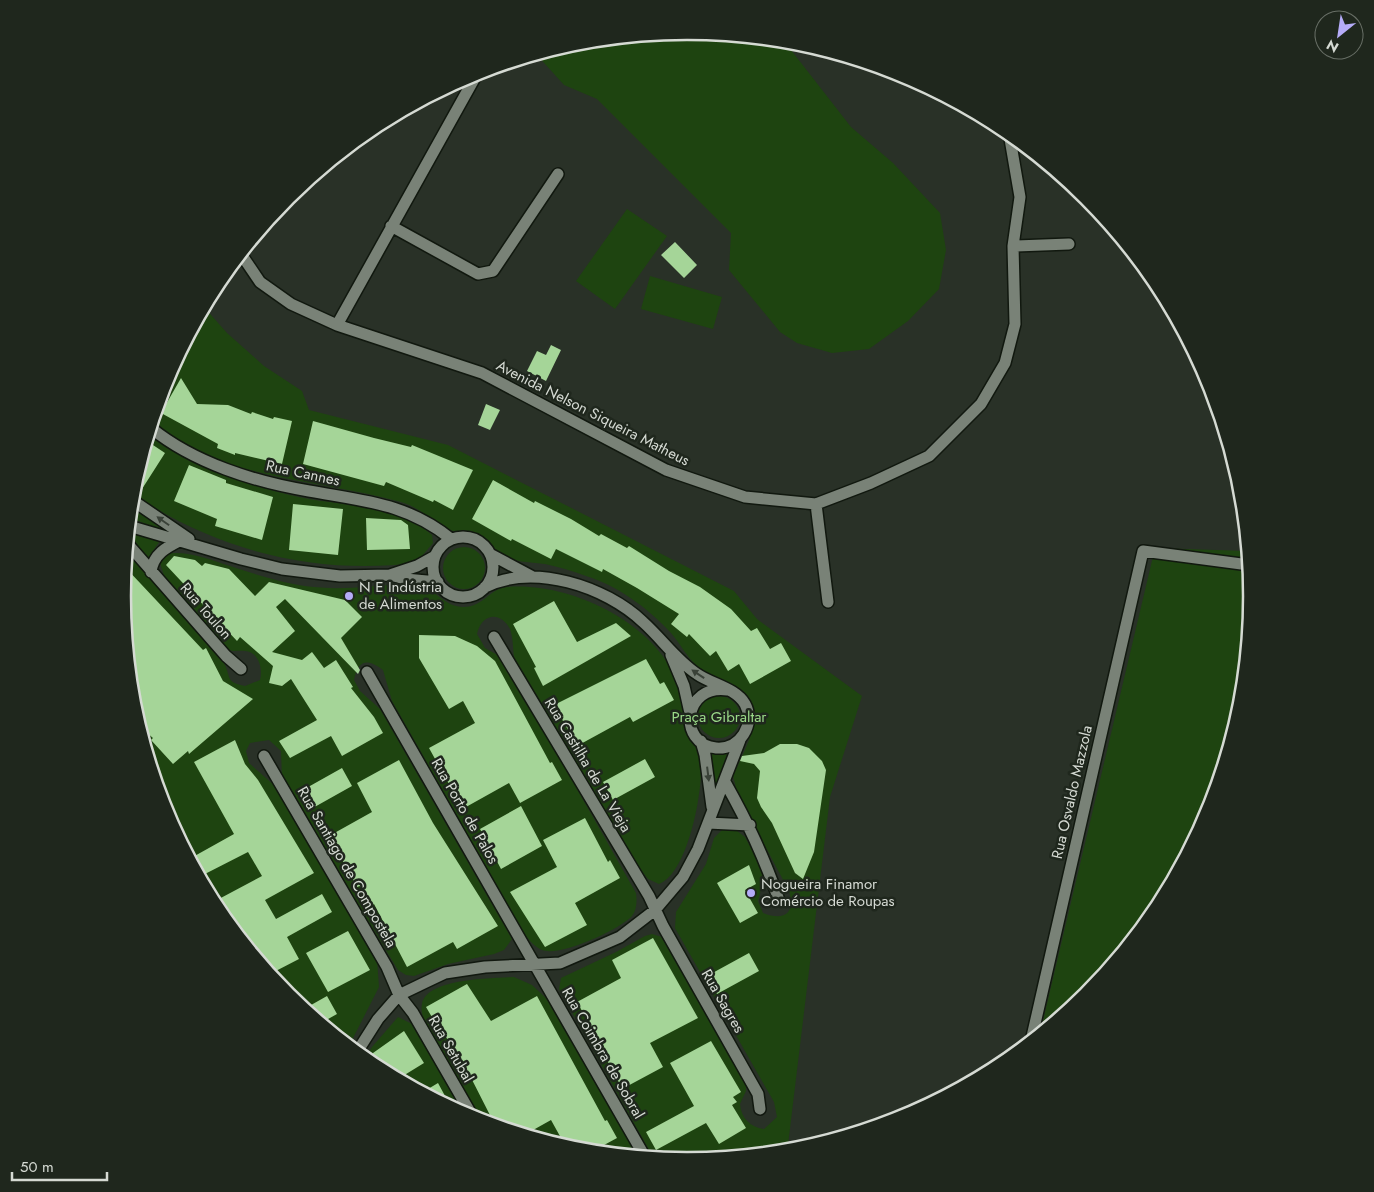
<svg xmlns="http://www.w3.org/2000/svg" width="1374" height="1192" font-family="Jost,sans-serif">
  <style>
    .green { fill: #1e4410 }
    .building { fill: #a5d598 }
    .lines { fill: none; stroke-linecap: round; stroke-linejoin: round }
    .street-casing { stroke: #11180f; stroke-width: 14 }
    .street { stroke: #798277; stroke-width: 11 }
    .oneway { fill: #3a4238 }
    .poi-dot { fill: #b5acf8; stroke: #1f271d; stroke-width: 2 }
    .labels { text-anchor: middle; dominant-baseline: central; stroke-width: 5; stroke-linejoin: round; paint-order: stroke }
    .street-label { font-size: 15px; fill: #d5dad3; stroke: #1f271d }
    .poi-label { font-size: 15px; fill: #d5dad3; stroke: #1f271d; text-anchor: start }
    .park-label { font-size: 15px; fill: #9bda89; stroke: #1f271d }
    .rim { fill: none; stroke: #d5dad3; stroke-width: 2.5 }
  </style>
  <rect width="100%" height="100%" fill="#293127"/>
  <path class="green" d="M687 31 784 41 851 127 893 163 940 213 946 250 939 289 908 321 869 349 832 353 797 343 780 332 729 270 731 233 597 99 564 85 536 54 577 42Z
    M627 209 667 236 615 309 576 281Z
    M650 276 722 297 713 329 641 309Z
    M204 307 227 333 264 366 302 391 309 410 448 445 734 591 757 619 862 696 830 797 788 1145 779 1152 687 1161 653 1157 559 989 561 978 616 952 645 936 652 934 662 937 746 1082V1091L740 1104C741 1118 750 1127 764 1129L777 1117 774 1102 675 928 676 912 706 864 714 838 723 829 732 827 745 837 765 874 758 901 763 913C784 921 796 914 789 891L738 795 733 776C744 750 770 711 740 689 726 679 710 678 696 665 686 656 680 643 671 633 648 608 618 586 586 576 573 571 559 567 545 564 531 562 518 563 505 556 496 552 490 542 482 536 467 526 458 534 450 530 433 522 419 507 401 502 317 479 222 480 152 423L165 380Z
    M149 433C192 466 246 485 299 497 345 507 395 502 432 535L433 543 416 563C315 575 216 551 132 493Z
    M131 507 168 532 130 518Z
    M129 532 159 542 153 551 149 562Z
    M443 568a21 21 0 1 1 42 0a21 21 0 1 1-42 0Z
    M1155 548 1247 551 1252 596 1241 706 1209 812 1156 910 1086 996 1046 1029 1042 1025Z
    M127 552 215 651C218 655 222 660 225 665 231 679 226 682 245 686L260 680C263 669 259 652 245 651 239 650 235 652 229 650L166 582 160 563 165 554C187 550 210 560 230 566 258 575 285 584 314 587 349 591 382 583 417 585 434 587 443 606 462 607 483 608 490 588 507 587 569 582 653 621 677 681 680 691 683 701 684 712 684 717 683 723 684 728 686 736 693 740 697 747 703 759 701 781 699 794 696 818 683 875 659 884L648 879 638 866 514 657C513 649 513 637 510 629 500 610 481 614 477 634L485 648 501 657 506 664 636 893C637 901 637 909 632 916 619 930 560 957 542 950 535 947 529 940 524 934L392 701 383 670C367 658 358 660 354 680L360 691 380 709 512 939 504 950 494 954 448 964 414 976 406 975 398 970 282 778 281 751 269 740 250 743 246 751 249 763 275 786 377 960 379 987 349 1046 287 995 217 910 165 812 148 757 152 746 142 735 133 706 122 596Z
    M698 717a21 21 0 1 1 42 0a21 21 0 1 1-42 0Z
    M711 751 727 754 715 792Z
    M514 977 532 985 548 1000 639 1156 577 1150 480 1121 428 1030C425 1022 420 1013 422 1004 426 978 494 978 514 977Z
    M398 1017 412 1024 463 1113 373 1065 365 1059 372 1047Z"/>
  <path class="building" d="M675 242 697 265 684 278 661 255Z
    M551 345 561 350 546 381 527 371 537 351 546 355Z
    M181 378 197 404 228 405 251 414 252 412 273 419 274 417 292 421 282 464 235 453V455L217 448 218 444 161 413Z
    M486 404 500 410 490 430 478 425Z
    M313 421 374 438 411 447 412 445 473 470 453 510 434 500 433 502 386 482 384 486 303 464Z
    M147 441 165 453 142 489 134 484Z
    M189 465 226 480V483L273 497 262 540 215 526 217 519 174 501Z
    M493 480 534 503 535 501 571 519 599 536 601 534 627 548 629 546 669 571 700 587 731 609 751 631 757 628 770 649 781 643 791 661 750 684 739 664 728 671 716 651 710 656 689 634 687 637 671 624 679 614 637 588 603 569 602 572 556 549 551 559 512 539 511 541 472 519Z
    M293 504 343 509 338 555 289 550Z
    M366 518 401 520 408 525 410 549 367 550Z
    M174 556 195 560 202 566 205 563 229 569 255 596 269 582 345 600 362 617 341 638 360 670 358 674 285 599 276 607 295 631 272 652 302 660 312 652 324 668 336 660 353 687 351 688 374 717 383 733 342 756 331 736 290 758 279 741 317 720 291 679 282 686 269 683 273 666 240 637 237 641 166 565Z
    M125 567 203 650 206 648 223 681 253 699 189 754 188 751 173 764 151 740 153 738 139 726 133 706 122 596Z
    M554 601 577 642 616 623 631 636 543 686 534 668 536 667 513 624Z
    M419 635 455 636 477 646 495 661 550 763 552 762 562 780 520 803 509 783 466 807 453 784 450 786 429 748 475 723 463 701 449 709 419 658Z
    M646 659 660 684 664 682 674 700 633 722 630 717 577 746 554 705Z
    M235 740 245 764 258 780 314 873 265 900 276 919 322 894 332 912 287 937 299 959 270 974 227 922 229 921 217 900 262 876 248 852 201 876 191 858 234 834 194 762Z
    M780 744H797L809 748 822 761 826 770 814 852 803 879 795 873 772 823 761 807 757 798 760 771 754 764 740 761 742 756 764 753Z
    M645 759 655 777 613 800 603 782Z
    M399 760 433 823 498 926 457 949 453 942 407 967 374 904 371 906 360 886 357 887 329 836 372 812 357 783Z
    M342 768 352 786 311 809 301 791Z
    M521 806 542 846 501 869 480 829Z
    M585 818 608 862 610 860 620 878 575 903 587 925 545 947 510 892 557 867 543 840Z
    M749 865 756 884 745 890 758 913 740 923 717 883Z
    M348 931 370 970 328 992 306 953Z
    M653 938 698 1018 650 1043 663 1067 622 1089 600 1047 602 1046 577 1002 621 978 612 960Z
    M749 953 759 971 717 994 707 976Z
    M467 984 491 1021 537 996 605 1121 607 1120 617 1138 593 1151 577 1150 566 1147 551 1120 526 1134 495 1125 464 1064 462 1065 438 1023 436 1024 426 1007Z
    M327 996 337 1014 321 1023 304 1009Z
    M404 1031 424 1063 398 1079 371 1064 373 1053Z
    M711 1041 741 1092 733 1097 737 1102 732 1105 746 1128 719 1144 706 1123 656 1150 646 1132 694 1106 670 1063Z
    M438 1083 451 1107 423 1092Z"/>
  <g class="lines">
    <g class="street-casing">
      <path id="street" d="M391 226 478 274 493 271 558 174
        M1013 246 1069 244
        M241 254 260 282 291 304 337 325 482 373 666 470 745 497 816 504 871 483 929 456 981 404 1005 363 1015 324 1013 246 1020 197 1009 133
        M337 325 478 72
        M151 428C194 463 255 482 309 491 363 501 407 503 451 539
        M132 500 189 539
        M816 504 828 602
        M129 526 241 559 282 569 340 576 390 575 417 566 435 556
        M433 567a30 30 0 1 1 60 0a30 30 0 1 1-60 0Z
        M127 543 226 656 241 669
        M490 554 533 577
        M151 572C153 554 167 547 181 540
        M390 575 405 579 438 582
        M485 587C534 563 605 586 643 622 662 639 676 660 697 674 711 684 736 688 745 704 756 724 740 750 716 748 677 744 683 683 728 690
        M494 637 649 896 663 926 758 1094 760 1109
        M671 655 684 686 690 713
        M367 672 645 1157
        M701 741 705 755 712 807
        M264 756 387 967 399 995 413 1013 474 1119
        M725 782C748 823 763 855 779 900
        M708 823 750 825
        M1031 1041 1143 551 1249 565
        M357 1052 378 1019 399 995 426 982 445 973 485 967 560 963 620 937 655 910 683 877 698 849 740 740"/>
    </g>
    <use href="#street" class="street"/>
  </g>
  <defs><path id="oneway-solid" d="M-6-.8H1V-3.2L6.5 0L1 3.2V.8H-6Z" transform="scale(1.25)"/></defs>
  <g class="oneway">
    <use href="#oneway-solid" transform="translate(163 521) rotate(-145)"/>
    <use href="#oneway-solid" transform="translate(698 674) rotate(-146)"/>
    <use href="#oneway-solid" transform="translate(708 774) rotate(83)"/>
  </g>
  <g class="poi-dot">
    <circle cx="349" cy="596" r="5"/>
    <circle cx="751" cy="893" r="5"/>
  </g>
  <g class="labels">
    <g class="street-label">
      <text transform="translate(593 413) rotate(27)">Avenida Nelson Siqueira Matheus</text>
      <text transform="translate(303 473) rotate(12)">Rua Cannes</text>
      <text transform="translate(206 611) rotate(49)">Rua Toulon</text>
      <text transform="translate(588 765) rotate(59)">Rua Castilha de La Vieja</text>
      <text transform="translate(1072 792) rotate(-77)">Rua Osvaldo Mazzola</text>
      <text transform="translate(465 811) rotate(60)">Rua Porto de Palos</text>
      <text transform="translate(347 867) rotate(60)">Rua Santiago de Compostela</text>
      <text transform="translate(723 1001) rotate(60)">Rua Sagres</text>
      <text transform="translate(451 1049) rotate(60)">Rua Setubal</text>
      <text transform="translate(603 1053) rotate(60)">Rua Coimbra de Sobral</text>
    </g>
    <g class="poi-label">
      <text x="359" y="587">N E Indústria<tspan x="359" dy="17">de Alimentos</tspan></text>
      <text x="761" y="884">Nogueira Finamor<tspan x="761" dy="17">Comércio de Roupas</tspan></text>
    </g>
    <g class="park-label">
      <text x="719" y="717">Praça Gibraltar</text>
    </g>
  </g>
  <path d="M0 0H1374V1192H0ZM131 596a556 556 0 1 1 1112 0a556 556 0 1 1-1112 0Z" fill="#1f271d" fill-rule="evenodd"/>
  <path class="rim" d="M131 596a556 556 0 1 1 1112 0a556 556 0 1 1-1112 0Z"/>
  <g transform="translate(1339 35) rotate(210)"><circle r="24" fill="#1f271d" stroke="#686f66"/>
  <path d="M0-4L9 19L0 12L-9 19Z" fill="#b5acf8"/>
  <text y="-8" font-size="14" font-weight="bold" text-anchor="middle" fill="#d5dad3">N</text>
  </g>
  <path d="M12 1172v8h95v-8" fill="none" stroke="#d5dad3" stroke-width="2.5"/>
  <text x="20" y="1172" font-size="15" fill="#d5dad3" stroke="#1f271d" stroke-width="4" paint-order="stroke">50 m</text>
</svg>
